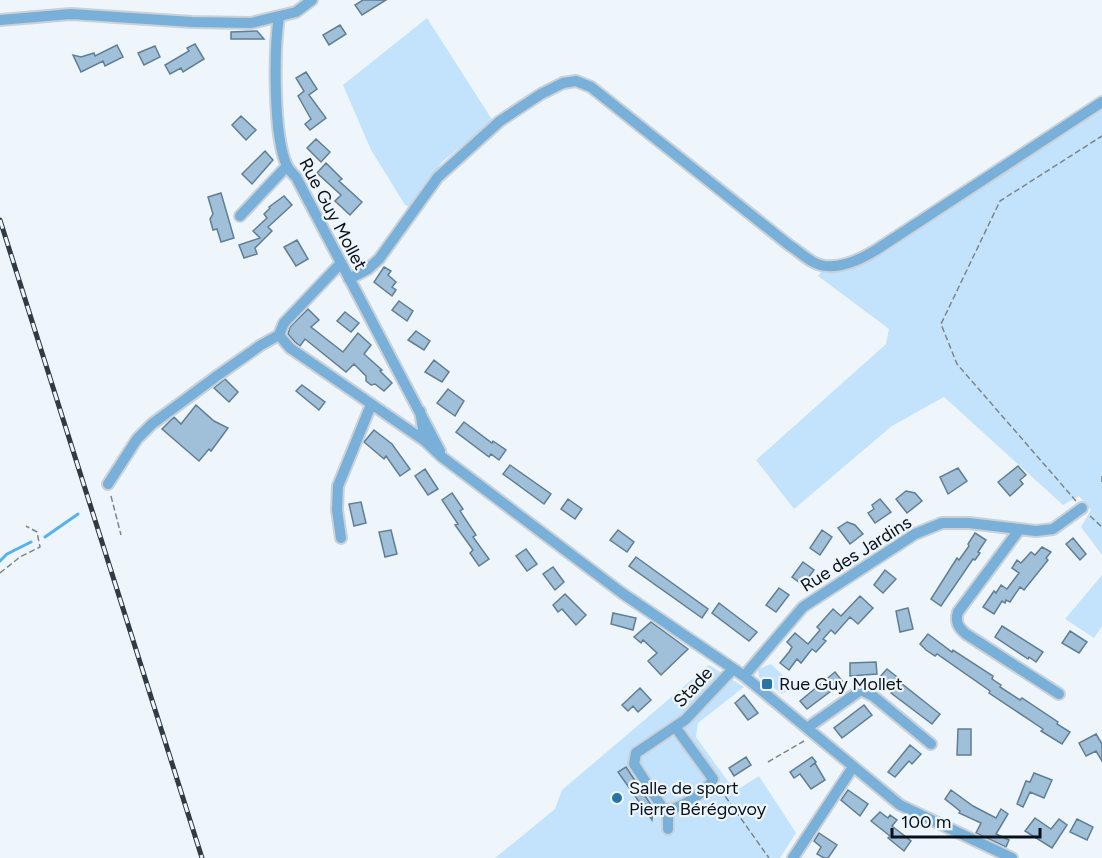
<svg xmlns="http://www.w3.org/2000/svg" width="1102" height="858" font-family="Figtree,sans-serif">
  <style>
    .green { fill: #c3e3fd }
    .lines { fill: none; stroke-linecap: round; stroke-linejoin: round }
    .stream { stroke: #56b1f0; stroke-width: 3 }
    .building { fill: #a0bfd8; stroke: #607e94; stroke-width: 1.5 }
    .minor-casing { stroke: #cad1d7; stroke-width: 14 }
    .path { stroke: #7c858c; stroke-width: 1.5; stroke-dasharray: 6 3; stroke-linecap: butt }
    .minor { stroke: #79b0da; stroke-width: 10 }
    .rail-casing { stroke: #313b43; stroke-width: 5 }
    .rail { stroke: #eff6fb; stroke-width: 3; stroke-dasharray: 9; stroke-linecap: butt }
    .poi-dot { fill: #2874a7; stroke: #eff6fb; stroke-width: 2 }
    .labels { text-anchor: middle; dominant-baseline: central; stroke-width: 4.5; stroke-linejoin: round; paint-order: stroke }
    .street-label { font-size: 18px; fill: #061119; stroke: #eff6fb }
    .poi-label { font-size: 18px; fill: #061119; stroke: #eff6fb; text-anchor: start }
  </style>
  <rect width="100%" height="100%" fill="#eff6fb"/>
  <path class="green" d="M427 18 493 121 442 162 410 207 405 205 371 150 343 85Z
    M1102 104V555L1081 527 1091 510 1079 496 1063 505 944 397 892 426 794 509 756 460 886 344 889 329 818 276 825 267 851 266Z
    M1102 575V626L1094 638 1065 619Z
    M771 664 794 686 782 694 759 677 758 669Z
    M709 665 744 687 698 723 696 737 735 791 759 776 796 833 780 858H495L555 809 562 790Z"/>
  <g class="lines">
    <path class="stream" d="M45 537 78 514
      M0 561 7 554 31 542"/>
  </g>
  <path class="building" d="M363 0H386L362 15 355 5Z
    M340 25 346 34 329 45 323 35Z
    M257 31 264 39H231V32Z
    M195 44 204 59 183 72 181 68 170 74 165 65 189 51 187 48Z
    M117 45 123 57 105 66 103 61 81 72 73 55 81 57 94 53 95 56Z
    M155 46 160 57 144 65 138 53Z
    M306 72 317 89 309 95 326 118 310 130 305 124 311 119 298 96 304 91 296 78Z
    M241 116 256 130 246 140 232 125Z
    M316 139 330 152 321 162 307 148Z
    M265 151 273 160 252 184 242 174Z
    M326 163 342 179 339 181 362 202 350 215 335 201 341 195 317 173Z
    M221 193 234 238 221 242 217 229 213 230 210 219 213 214 208 197Z
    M284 196 292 205 268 227 272 231 255 248 257 254 244 258 239 245 260 238 253 231 267 218 264 214 270 208 269 207Z
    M297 240 308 259 296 266 284 247Z
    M384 267 391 271 388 275 396 282 392 287 396 290 392 296 374 282Z
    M399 301 413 311 407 321 392 310Z
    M308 309 319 320 311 327 343 352 358 333 371 345 364 354 382 370 380 371 392 383 384 391 375 384 371 385 366 381V376L354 364 346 372 305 339 300 346 295 342 288 334 290 327Z
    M345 312 359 323 351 332 337 321Z
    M416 331 430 341 424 350 408 340Z
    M434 360 449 372 442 382 425 372Z
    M225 379 238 392 229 402 214 388Z
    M302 385 325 402 319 410 296 391Z
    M448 389 464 401 455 416 437 403Z
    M196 405 214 421 228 428 211 451 209 449 199 461 162 429 174 417 181 424Z
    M464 422 492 443 493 441 506 450 499 460 491 454 489 457 456 432Z
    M374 430 392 444 410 469 400 476 386 456 384 459 364 442Z
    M510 465 551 494 544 504 503 474Z
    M1018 466 1026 475 1020 480 1023 484 1010 496 998 482Z
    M958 468 967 481 948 494 940 477Z
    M425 469 438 489 428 495 415 476Z
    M906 491 915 493 922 501 907 513 896 499Z
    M452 493 463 509 460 511 476 535 473 537 489 559 479 566 470 553 473 550 455 525 458 524 442 500Z
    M568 499 582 509 575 519 561 509Z
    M880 499 891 512 875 523 868 513 874 509 872 505Z
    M361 502 366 523 354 526 349 504Z
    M847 522 855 525 863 534 850 544 838 528Z
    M391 530 397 554 385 557 379 532Z
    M618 530 634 542 627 552 610 540Z
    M822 530 832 537 820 555 810 548Z
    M975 533 986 540 978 552 980 553 975 560 973 559 941 606 931 599 957 558 959 560 969 546 968 544Z
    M1073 538 1086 554 1080 560 1066 544Z
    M1042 547 1051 552 1046 558 1048 560 1024 590 1020 587 1010 602 1006 600 1005 603 1002 601 994 614 983 607 994 591 996 593 1001 585 1007 589 1019 573 1012 568 1017 560 1021 563 1031 552 1035 555Z
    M526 549 537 564 527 571 516 556Z
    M636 557 708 609 702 618 629 566Z
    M803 562 814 570 803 585 792 577Z
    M553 567 564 582 555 590 543 574Z
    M885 570 896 579 883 593 874 585Z
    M779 588 789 595 776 612 766 605Z
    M565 594 586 615 576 625 562 609 558 612 553 605Z
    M860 596 873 608 858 624 850 617 835 634 831 630 823 639 826 641 816 652 812 649 801 663 797 659 789 670 780 663 789 652 792 647 787 642 795 633 808 644 820 630 817 627 833 609 841 616Z
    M719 603 757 632 749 641 712 613Z
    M908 608 913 629 900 632 896 611Z
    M613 613 636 618 633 630 611 624Z
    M651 622 688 649 661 675 648 661 657 653 643 640 641 643 634 637Z
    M1002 626 1043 652 1036 662 1029 657 1028 659 995 637Z
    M1070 631 1087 642 1079 653 1062 643Z
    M928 634 952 652 953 650 993 676 992 679 1001 685 1000 687 1020 700 1022 698 1058 722 1057 724 1070 732 1062 744 1041 731 1043 729 989 693 990 691 937 654 935 656 926 650 920 644Z
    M876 662 877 674 850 676V663Z
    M887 669 897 677 896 679 940 714 932 724 891 693 892 691 878 679Z
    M835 672 843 682 807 709 800 701Z
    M640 688 651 700 638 712 633 706 628 711 622 705Z
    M744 695 758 713 748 720 735 703Z
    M864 705 872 715 842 738 834 728Z
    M958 729H971V755H957Z
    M1096 734 1102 744V761L1096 751 1086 756 1079 743Z
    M910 745 921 754 912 764 909 761 895 777 888 772Z
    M746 757 751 765 734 776 729 768Z
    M812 757 816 762 810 767 815 763 825 780 811 789 800 774 794 778 790 772Z
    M626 767 653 808 652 820 618 772Z
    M1034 773 1052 780 1044 798 1030 792 1023 807 1017 804 1026 781 1030 782Z
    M848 790 868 804 860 816 841 800Z
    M951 790 973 806 996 818 1001 809 1008 814 996 834 1009 840 1006 847 976 833 981 823 959 813 960 811 945 799Z
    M880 812 888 818 890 815 897 820 892 826 911 841 904 851 888 838 890 836 871 821Z
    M1035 818 1051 829 1059 819 1067 825 1052 848 1025 831Z
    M1077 819 1093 827 1087 840 1070 832Z
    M819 833 837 845 828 858H824L817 854 821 847 814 841Z"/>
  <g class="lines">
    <g class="minor-casing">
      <path id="minor" d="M279 16C274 50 273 136 287 166 289 170 293 174 296 177L440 451
        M0 20 71 14 192 22 251 23 296 12 312 0
        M240 216 287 166
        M349 279 368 269 379 259 438 177 500 121 541 94 563 83 576 81 591 87 789 245C797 250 804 257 813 262 833 273 858 261 876 250L1102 102
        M279 335 290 348 425 441 427 440
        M420 411 425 441 442 457 622 593 744 676 900 805 1012 858
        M108 484 137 439 152 424 217 376 261 345 279 335 284 323 341 263
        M1019 530 958 612C955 622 958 627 966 634L1059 694
        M341 538 337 510 338 486 371 405
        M744 676 803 607 915 534 942 523H969L1036 531 1053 529 1082 508
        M676 728 713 779C708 791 677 811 664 810L634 764 636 753 685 720 733 669
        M807 728 861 690 873 696 931 744
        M668 829V810
        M793 858 853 767"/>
    </g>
    <path class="path" d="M1102 476V482
      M111 496 121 535
      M1076 501 957 364 941 324 1000 201 1102 136
      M1090 516 1102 527
      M0 573 20 557 40 547 37 532 26 526
      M768 762 804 741
      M720 789 769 858"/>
    <use href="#minor" class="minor"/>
    <g class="rail-casing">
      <path id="rail" d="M0 220 202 858"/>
    </g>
    <use href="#rail" class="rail"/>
  </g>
  <g class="poi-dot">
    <rect x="761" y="678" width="12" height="12" rx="3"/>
    <circle cx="617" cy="798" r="6"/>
  </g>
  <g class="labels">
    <g class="street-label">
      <text transform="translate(333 214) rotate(62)">Rue Guy Mollet</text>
      <text transform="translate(856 554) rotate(-32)">Rue des Jardins</text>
      <text transform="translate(693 687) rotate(-47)">Stade</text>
    </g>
    <g class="poi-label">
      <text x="779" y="684">Rue Guy Mollet</text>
      <text x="629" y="788">Salle de sport<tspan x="629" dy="21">Pierre Bérégovoy</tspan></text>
    </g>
  </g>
  <path d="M892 828v9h148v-9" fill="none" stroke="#061119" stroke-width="3"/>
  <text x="901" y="828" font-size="18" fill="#061119" stroke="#eff6fb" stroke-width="4.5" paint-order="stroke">100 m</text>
</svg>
